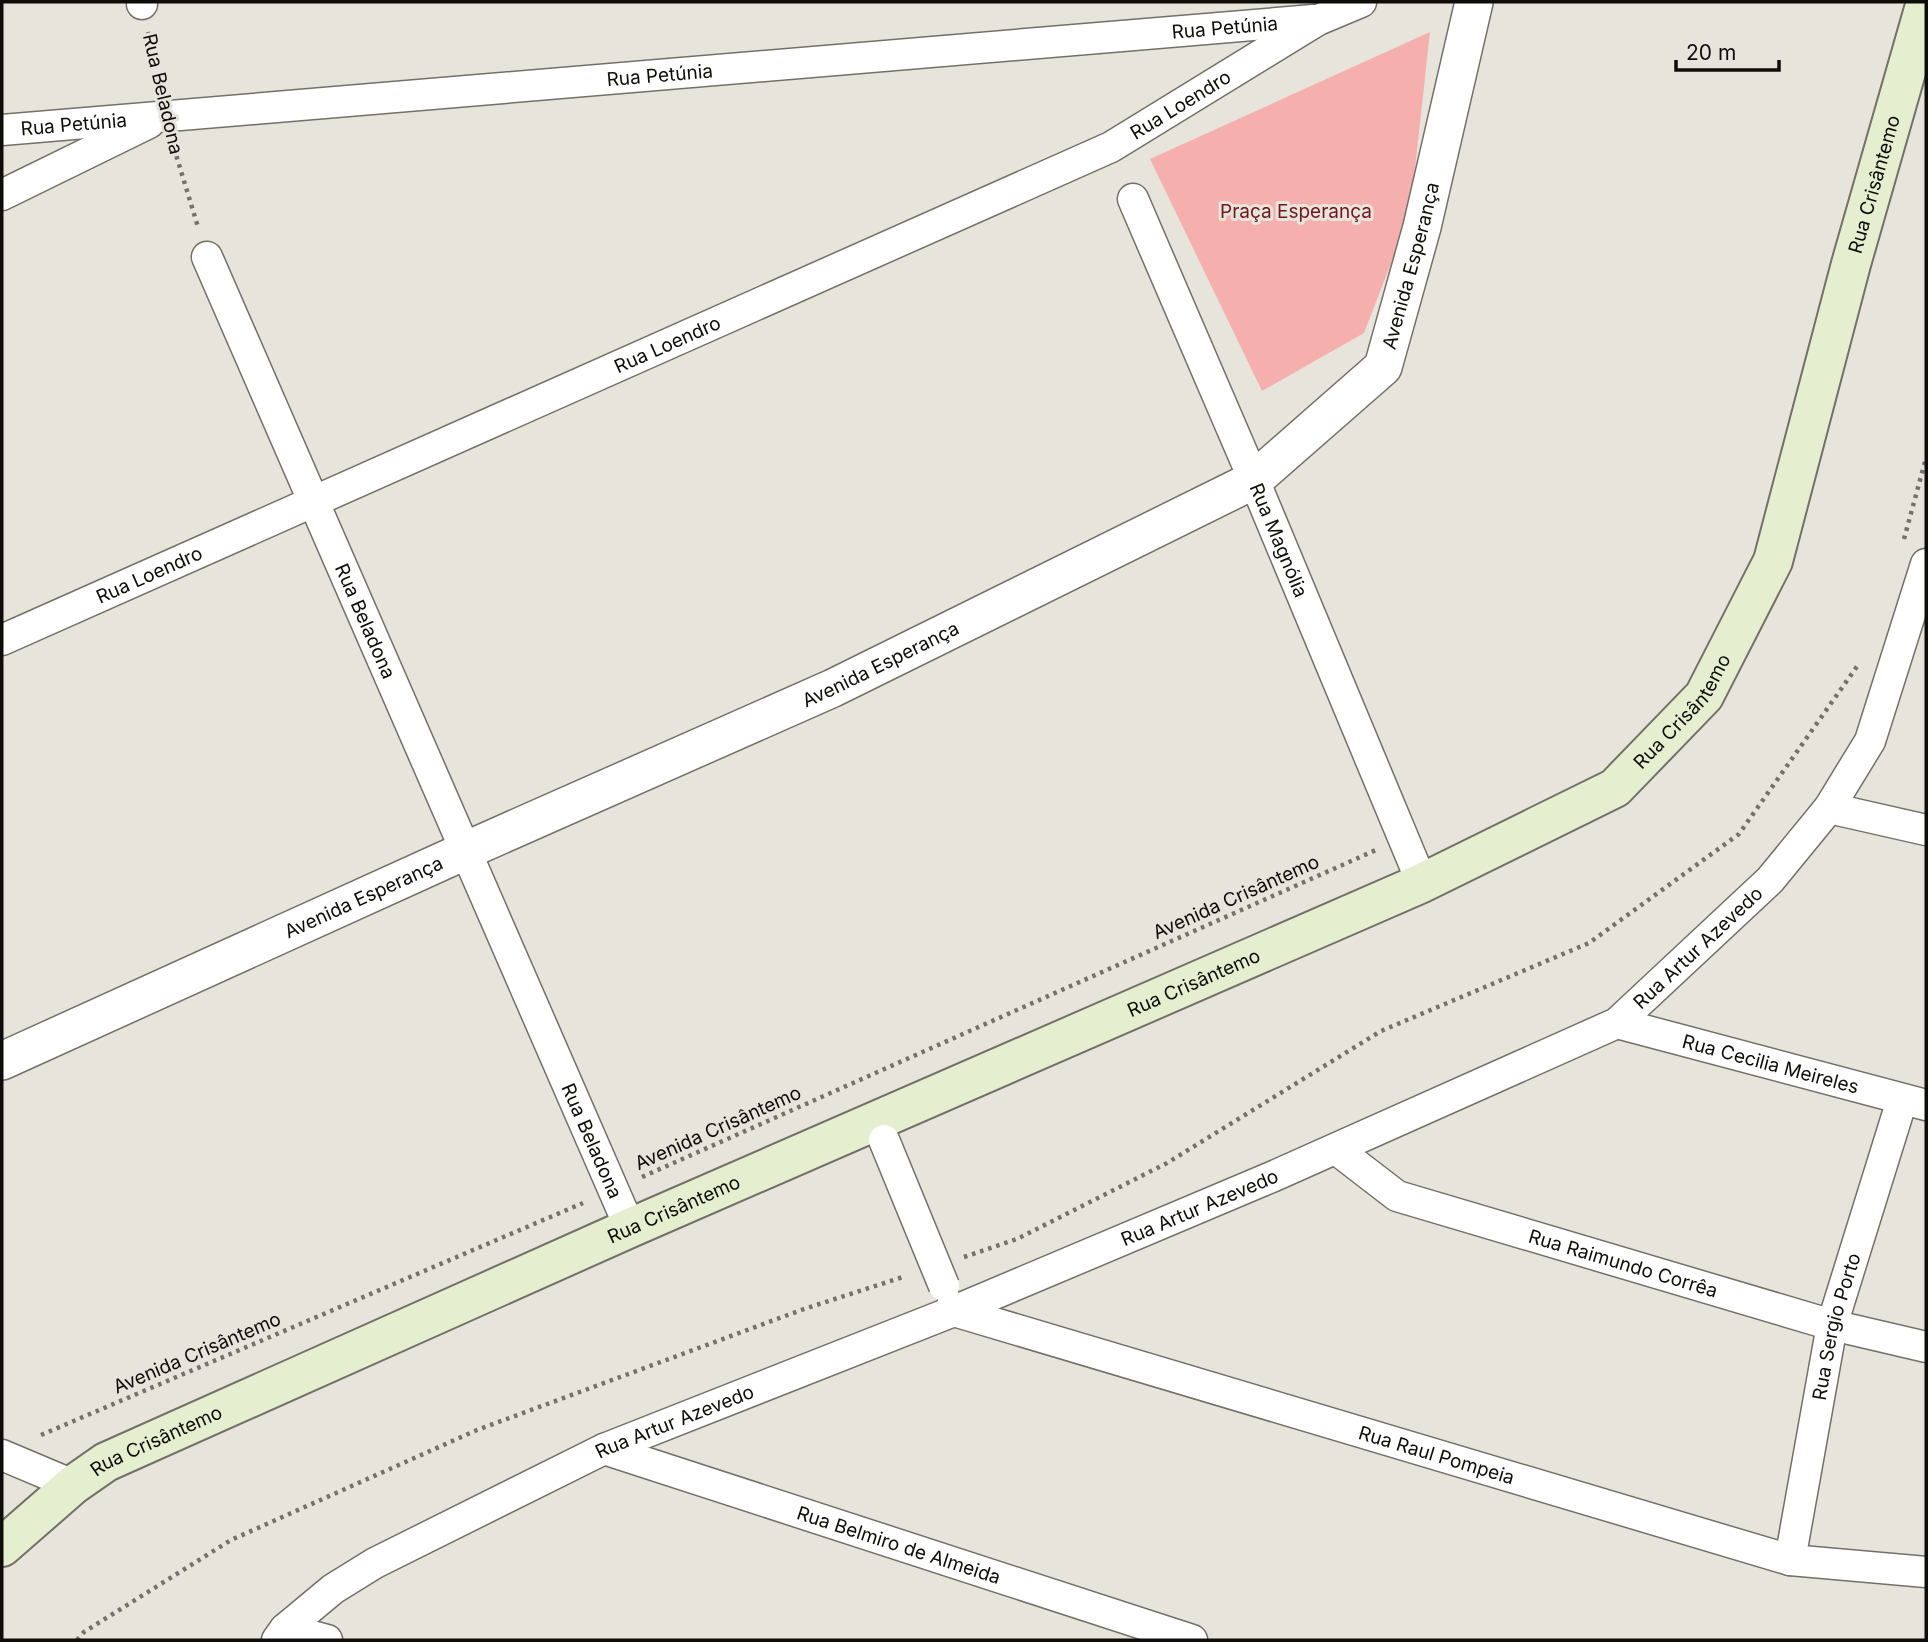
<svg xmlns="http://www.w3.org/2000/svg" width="1928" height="1642" font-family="Inter,sans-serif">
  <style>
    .green { fill: #f5b0ad }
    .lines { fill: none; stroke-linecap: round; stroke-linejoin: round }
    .minor-casing { stroke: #737068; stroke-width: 33 }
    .tertiary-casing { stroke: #737068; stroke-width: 40 }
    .secondary-casing { stroke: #737068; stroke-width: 42 }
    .path { stroke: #73716b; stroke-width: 4.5; stroke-dasharray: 3.5 5; stroke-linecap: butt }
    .minor { stroke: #fff; stroke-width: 30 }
    .tertiary { stroke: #fff; stroke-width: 37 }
    .secondary { stroke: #e6eed0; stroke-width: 38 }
    .minor-bridge-casing { stroke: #737068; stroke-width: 33; stroke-linecap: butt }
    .minor-bridge { stroke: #fff; stroke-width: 30 }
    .labels { text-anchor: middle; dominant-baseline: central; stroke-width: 6; stroke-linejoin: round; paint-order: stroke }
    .street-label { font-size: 19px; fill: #0e0d0a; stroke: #e7e4db }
    .park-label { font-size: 19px; fill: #70161e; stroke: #e7e4db }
  </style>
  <rect width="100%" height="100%" fill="#e7e4db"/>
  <path class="green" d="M1430 32 1410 214 1364 333 1262 391 1150 159Z"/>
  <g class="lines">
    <g class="minor-casing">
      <g id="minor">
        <path d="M142 2V4"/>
        <path id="s1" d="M2 130 1313 20"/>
        <path d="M2 195 149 123"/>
        <path id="s2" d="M1133 199 1254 480 1422 883"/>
        <path id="s3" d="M207 257 630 1228"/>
        <path id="s4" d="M2 640 1111 147 1318 20 1361 2"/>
        <path d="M1829 808 1926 830"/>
        <path id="s5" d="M1617 1023 1926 1105"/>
        <path id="s6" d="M1336 1149 1397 1196 1832 1325 1926 1347"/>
        <path id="s7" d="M952 1306 954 1311 1790 1560 1926 1572"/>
        <path id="s8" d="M604 1449 1192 1640"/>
        <path d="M2 1455 73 1485"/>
        <path id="s9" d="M1790 1560 1832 1325 1902 1100"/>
        <path d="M285 1629 327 1640"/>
        <path id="s10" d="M277 1640 285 1629 333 1589 375 1563 604 1449 954 1311 1274 1176 1617 1023 1770 880 1829 808 1870 741 1926 564"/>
      </g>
    </g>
    <g class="tertiary-casing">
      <g id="tertiary">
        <path id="s11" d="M2 1061 467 850 833 688 1254 480 1383 367 1422 227 1474 2"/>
      </g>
    </g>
    <g class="secondary-casing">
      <g id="secondary">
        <path id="s12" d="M2 1547 73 1485 106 1462 630 1228 1422 883 1615 788 1704 696 1773 561 1851 264 1926 2"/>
      </g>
    </g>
    <path class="path" d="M148 32 158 86
      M174 148 198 227
      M1904 539 1926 458
      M642 1177 1376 850
      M964 1257 1017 1239 1167 1163 1381 1031 1589 943 1739 834 1858 665
      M41 1435 583 1203
      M77 1640 84 1632 231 1540 477 1430 804 1309 906 1276"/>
    <use href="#minor" class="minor"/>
    <use href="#tertiary" class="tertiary"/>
    <use href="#secondary" class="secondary"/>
    <g class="minor-bridge-casing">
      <path id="minor-bridge" d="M884 1140 944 1286"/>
    </g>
    <use href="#minor-bridge" class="minor-bridge"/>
  </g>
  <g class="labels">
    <g class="street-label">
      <text stroke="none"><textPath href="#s1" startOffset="1227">Rua Petúnia</textPath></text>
      <text stroke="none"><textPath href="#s1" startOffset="660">Rua Petúnia</textPath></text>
      <text transform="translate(163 94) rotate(77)">Rua Beladona</text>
      <text stroke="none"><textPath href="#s4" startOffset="1295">Rua Loendro</textPath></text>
      <text stroke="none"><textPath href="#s1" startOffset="72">Rua Petúnia</textPath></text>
      <text stroke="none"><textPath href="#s12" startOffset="2457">Rua Crisântemo</textPath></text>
      <text stroke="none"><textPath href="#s11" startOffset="1657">Avenida Esperança</textPath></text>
      <text stroke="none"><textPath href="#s4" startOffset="728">Rua Loendro</textPath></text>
      <text stroke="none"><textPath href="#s2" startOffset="371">Rua Magnólia</textPath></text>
      <text stroke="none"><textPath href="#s4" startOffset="161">Rua Loendro</textPath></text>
      <text stroke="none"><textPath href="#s3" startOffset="397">Rua Beladona</textPath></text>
      <text stroke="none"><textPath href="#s11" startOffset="964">Avenida Esperança</textPath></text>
      <text stroke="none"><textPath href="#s12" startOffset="1890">Rua Crisântemo</textPath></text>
      <text stroke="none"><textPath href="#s11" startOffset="397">Avenida Esperança</textPath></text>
      <text transform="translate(1236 897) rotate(-24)">Avenida Crisântemo</text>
      <text stroke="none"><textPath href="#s10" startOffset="1591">Rua Artur Azevedo</textPath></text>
      <text stroke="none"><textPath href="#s12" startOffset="1323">Rua Crisântemo</textPath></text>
      <text stroke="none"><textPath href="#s5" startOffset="159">Rua Cecilia Meireles</textPath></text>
      <text transform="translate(718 1128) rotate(-24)">Avenida Crisântemo</text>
      <text stroke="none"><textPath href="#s3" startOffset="964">Rua Beladona</textPath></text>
      <text stroke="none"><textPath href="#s10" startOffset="1024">Rua Artur Azevedo</textPath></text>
      <text stroke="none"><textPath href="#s12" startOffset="756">Rua Crisântemo</textPath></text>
      <text stroke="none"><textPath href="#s6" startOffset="313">Rua Raimundo Corrêa</textPath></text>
      <text stroke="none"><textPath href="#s9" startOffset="238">Rua Sergio Porto</textPath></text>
      <text transform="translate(197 1353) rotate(-23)">Avenida Crisântemo</text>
      <text stroke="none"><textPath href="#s10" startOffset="457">Rua Artur Azevedo</textPath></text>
      <text stroke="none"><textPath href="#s12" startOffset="189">Rua Crisântemo</textPath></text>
      <text stroke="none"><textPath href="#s7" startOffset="509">Rua Raul Pompeia</textPath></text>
      <text stroke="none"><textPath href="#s8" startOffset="310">Rua Belmiro de Almeida</textPath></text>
    </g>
    <g class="park-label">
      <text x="1296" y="211">Praça Esperança</text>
    </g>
  </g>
  <rect width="1928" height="1642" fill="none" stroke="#0e0d0a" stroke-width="7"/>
  <path d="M1676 60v10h103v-10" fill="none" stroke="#0e0d0a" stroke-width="3.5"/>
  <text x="1686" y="60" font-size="21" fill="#0e0d0a" stroke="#e7e4db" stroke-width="5" paint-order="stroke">20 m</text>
</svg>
